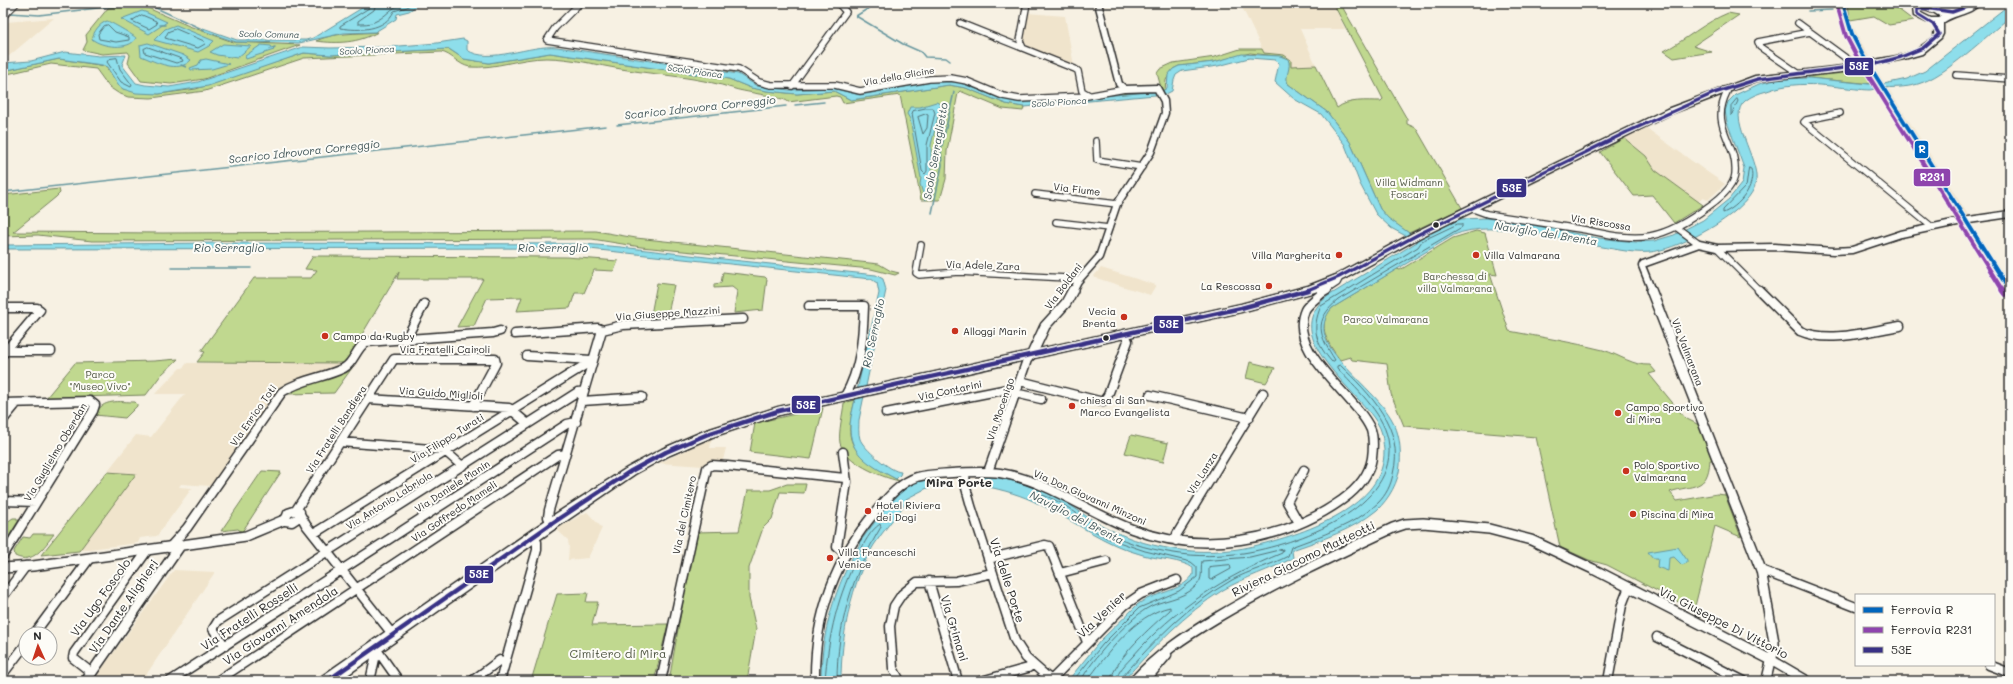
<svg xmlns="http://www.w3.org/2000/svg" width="2013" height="684" font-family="Mali,sans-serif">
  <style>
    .built { fill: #f0e4cc }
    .green { fill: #c0d88f; stroke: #76825d }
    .water { fill: #8edeeb; stroke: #66969e }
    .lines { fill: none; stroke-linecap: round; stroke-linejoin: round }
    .shore { stroke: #537378; stroke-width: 1 }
    .stream { stroke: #66969e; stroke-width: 1.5 }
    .minor-far1-casing { stroke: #2b2b2b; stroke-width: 8 }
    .minor-casing { stroke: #2b2b2b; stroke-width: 11 }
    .tertiary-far1-casing { stroke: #2b2b2b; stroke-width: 9 }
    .tertiary-casing { stroke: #2b2b2b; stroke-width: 12 }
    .secondary-casing { stroke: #2b2b2b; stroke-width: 10 }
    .primary-casing { stroke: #2b2b2b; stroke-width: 3 }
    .minor-far1 { stroke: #fdfcf7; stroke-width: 5.5 }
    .minor { stroke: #fdfcf7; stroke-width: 8 }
    .tertiary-far1 { stroke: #fdfcf7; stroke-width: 6 }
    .tertiary { stroke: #fdfcf7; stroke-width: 9 }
    .secondary { stroke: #fdfcf7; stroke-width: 8 }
    .primary { fill: #fdfcf7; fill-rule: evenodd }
    .bus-1-far1-casing { stroke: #fdfcf7; stroke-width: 6 }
    .bus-1-casing { stroke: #fdfcf7; stroke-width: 8 }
    .bus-1-far1 { stroke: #393185; stroke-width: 3.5 }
    .bus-1 { stroke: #393185; stroke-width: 4.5 }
    .rail-1-casing { stroke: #fdfcf7; stroke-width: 6 }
    .rail-2-far1-casing { stroke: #fdfcf7; stroke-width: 6 }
    .rail-2-casing { stroke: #fdfcf7; stroke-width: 8 }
    .rail-1 { stroke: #0065bd; stroke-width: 4 }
    .rail-2-far1 { stroke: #8e44ad; stroke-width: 4 }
    .rail-2 { stroke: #8e44ad; stroke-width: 5.5 }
    .bus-dot { fill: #2b2b2b; stroke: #fdfcf7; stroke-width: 1.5 }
    .poi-dot { fill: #c8321e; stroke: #fdfcf7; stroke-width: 1.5 }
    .labels { text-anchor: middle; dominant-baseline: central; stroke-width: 4; stroke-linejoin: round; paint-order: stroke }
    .far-water-label { font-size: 9px; font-style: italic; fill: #44585b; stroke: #fdfcf7 }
    .far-street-label { font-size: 9px; fill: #2b2b2b; stroke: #fdfcf7 }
    .park-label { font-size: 10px; fill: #505644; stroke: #fdfcf7 }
    .street-label { font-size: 10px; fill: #2b2b2b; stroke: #fdfcf7 }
    .poi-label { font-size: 10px; fill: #2b2b2b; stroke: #fdfcf7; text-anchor: start }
    .water-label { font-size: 11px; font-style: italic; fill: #44585b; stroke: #fdfcf7 }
    .quarter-label { font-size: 12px; font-weight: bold; fill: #2b2b2b; stroke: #fdfcf7 }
    .near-street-label { font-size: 12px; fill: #2b2b2b; stroke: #fdfcf7 }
    .near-park-label { font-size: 12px; fill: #505644; stroke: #fdfcf7 }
    .line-badge { stroke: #fdfcf7; stroke-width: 1.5 }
    .badge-label { font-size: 11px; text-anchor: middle; font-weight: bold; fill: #fff }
  </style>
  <rect width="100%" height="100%" fill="#f7f1e3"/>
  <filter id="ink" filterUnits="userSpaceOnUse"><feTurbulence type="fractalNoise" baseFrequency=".025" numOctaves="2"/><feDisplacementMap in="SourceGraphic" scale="8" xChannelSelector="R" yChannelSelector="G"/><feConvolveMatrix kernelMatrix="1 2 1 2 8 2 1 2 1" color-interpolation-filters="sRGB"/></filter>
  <g filter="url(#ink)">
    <path class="built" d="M1240 3H1333L1345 29H1300L1316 65 1291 66V60L1287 57 1264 53Z
      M1837 3H1848L1853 26 1871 61 1863 63 1853 50 1841 24Z
      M1027 13 1065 16 1074 66 1029 49 1027 45 1022 44Z
      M54 18 9 56 3 57V25L7 22Z
      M1874 66 1885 84H1874L1865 67Z
      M1877 88H1888L1970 218 1960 219Z
      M1645 127 1703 169 1725 184 1708 200 1703 198 1698 202 1655 170 1646 156 1624 138Z
      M1971 223 2010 284V298L1964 224Z
      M1101 268 1156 285 1150 295 1093 277Z
      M266 362 345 363 289 382 280 388 211 486 181 484 179 487 192 488 157 536 140 538 138 543 41 555 136 435 151 437 185 394H155L180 368H183L187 363Z
      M712 438 710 448H726L722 464H704L703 466 659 463Z
      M587 512 602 528 588 558 568 560 569 547 568 540 556 529Z
      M174 570 215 572 142 681H93Z"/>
    <path class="green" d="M1333 3H1340L1407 119V124L1416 128 1462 208 1409 233 1387 218 1380 209 1350 142 1327 112 1288 84 1286 80 1289 62 1284 57 1250 53 1214 62 1179 66 1173 69 1166 80 1165 90 1162 91 1157 73 1160 69 1173 63 1215 57 1240 49H1262L1264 53 1284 55 1291 60V66L1316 65 1337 108C1348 99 1366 101 1381 101L1383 99 1379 91Z
      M1848 3H1890L1914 21 1889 25 1874 16 1850 20Z
      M133 5H141L189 26 233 42 300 45 204 79 171 84 141 81 128 63 130 55 128 52 102 54 83 50 87 42 86 35 108 8Z
      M1728 13 1739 15 1693 46 1712 52 1674 58 1664 51C1686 40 1705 22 1728 13Z
      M378 32C358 43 338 44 316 41 334 32 357 34 378 32Z
      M449 49 464 59 489 63 550 53 729 79 751 88 767 91 797 94 834 91 851 100 949 85 966 88 1006 104 1024 107 1023 111 1003 109 960 91 958 93 947 151 946 179 940 200H921L900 95 843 103 840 97 836 96 788 102C788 98 744 92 735 89 700 77 657 75 621 69 597 65 570 58 546 58 520 58 496 69 470 67 458 65 452 54 441 52L304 58 205 91 151 98 128 97 118 93 109 87 96 69 51 64 3 75V71L59 59 105 66 123 89 159 94 196 89 304 53 330 55Z
      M722 67 738 70 757 82 832 85 853 92 929 80H959L1009 98 1095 95 1153 90 1158 91 1025 103 1005 99 968 84 953 81H940L857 95 832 87 798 89 761 86 740 73 720 70Z
      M1865 67 1874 84 1809 78 1806 74Z
      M1624 138 1646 156 1655 170 1703 205 1674 223 1652 195 1634 196 1600 152Z
      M59 189 60 193 56 197 13 232 162 233 596 231 636 238 879 264 891 271 899 273 895 275 871 269 641 247 592 239 92 241 38 235 3 236V195Z
      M1476 231 1485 233 1497 275 1490 274 1509 331C1540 337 1572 342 1603 350 1620 355 1633 366 1650 365L1656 372 1649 374 1685 418 1701 426 1712 460H1710C1708 492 1692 484 1670 492L1677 501 1717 494 1725 495 1741 537 1715 526 1694 610 1607 565 1589 560 1560 547 1536 437 1404 426 1391 394 1387 364 1352 360 1350 357 1340 360C1329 345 1315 326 1332 308L1397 269 1400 270 1453 238Z
      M313 256 566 257 618 261 614 271 594 270 584 293H575L570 308 517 311 522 297 487 298 474 326 457 327 483 279H397L399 272 345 363 197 362 205 352 201 351 254 278H311L317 270 305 269Z
      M723 272 765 277 767 279 763 310 734 313 737 291 732 287 714 288V284L721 283Z
      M657 283 674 285 667 319 650 320Z
      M178 359 161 375 146 395 46 398 75 363 154 361Z
      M1250 362 1275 368 1266 383 1246 378Z
      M352 368 334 393 286 394 289 390Z
      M855 400C846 436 846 446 877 468 884 473 892 476 899 481 881 477 845 462 840 443 838 433 843 413 844 403Z
      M135 402 137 404V406L125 418 95 415C102 398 120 402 135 402Z
      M823 408 811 459 750 452 755 423Z
      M1131 435 1168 443 1163 462 1125 453Z
      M262 471 281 472 242 532 238 529 221 531Z
      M107 472 136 474 79 551 41 555Z
      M787 484H806L804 493 780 492 772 519 763 528 749 568V598L756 629 747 681H669L695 532 739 531 748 490H770Z
      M13 518H17V520H19L3 546C3 531 0 526 13 518Z
      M33 534H54C44 547 33 565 15 556L14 551 23 537 30 538Z
      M588 593 586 602H598L592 625 668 624 654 681H531L557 594Z"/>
    <path class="water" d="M370 3H421L409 11 397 14 396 19 375 32 344 33 299 43 236 42 201 30 203 28 237 40H306L313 38Z
      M2010 4V17C1986 36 1946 76 1918 84 1905 88 1893 87 1880 88 1876 88 1873 90 1869 90 1834 88 1802 78 1767 91 1759 93 1751 96 1745 101 1726 116 1759 159 1756 181 1753 210 1687 244 1661 250 1644 255 1625 251 1608 248 1566 241 1493 218 1454 235L1332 308C1325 316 1322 326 1325 336 1331 360 1377 393 1391 418 1400 433 1401 448 1400 465 1399 481 1389 499 1377 510 1353 530 1321 540 1292 550L1293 558C1270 570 1245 577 1223 590 1184 614 1154 647 1123 681H1074L1070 678 1100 641 1137 605C1153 592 1180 593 1193 575V568C1183 560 1157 559 1143 555 1105 545 1075 521 1039 504 1022 495 1003 490 984 486L982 480 984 476C1009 478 1043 488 1066 502 1079 511 1092 521 1107 528 1154 552 1211 558 1262 544 1305 533 1386 506 1384 450 1383 443 1383 434 1380 428 1362 391 1274 337 1328 296L1417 242 1391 228 1376 214 1360 184 1345 145 1321 114 1294 99 1275 82 1279 63 1276 60 1249 58 1218 66 1182 71 1176 75 1174 80 1172 91 1166 94 1024 107 1006 104 966 88 949 85 851 100 834 91 797 94 767 91 751 88 729 79 550 53 489 63 464 59 449 49 330 55 304 53 208 86 159 94 136 93 123 89 118 85 107 67 102 65 59 59 3 71V69L8 66 3 65V63L31 61 65 52 99 56 126 55 122 65 136 83 145 85 169 87 198 82 303 47 330 48 387 47 437 43 463 39 467 41V50C490 65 530 44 557 47L738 74 757 86 789 90 832 88 860 95 933 82H958L999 98 1020 103 1162 91 1167 88 1168 75 1173 69 1179 66 1214 62 1242 54 1280 56 1288 59C1292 68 1284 76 1288 84L1327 112 1350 142 1380 209 1388 218 1409 233 1422 237 1460 219 1486 218 1518 222 1598 238 1636 242 1654 241 1674 235 1703 220 1729 199 1742 183 1744 168 1727 122 1725 111 1728 102 1735 95 1759 84 1779 79 1809 78 1879 85 1907 79 1925 71Z
      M142 11 145 12 167 22 149 34 121 19Z
      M107 21C109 21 135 36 136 38 130 51 101 47 92 39 94 31 99 24 107 21Z
      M176 25 214 41 209 46 198 52 154 40 165 29Z
      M148 43 183 55 191 60C178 74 156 62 141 56L140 45Z
      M223 44 251 46 237 58 217 55 210 52Z
      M261 45 271 46 274 50 246 59 245 56Z
      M206 59 229 64 212 69 191 70 190 68 198 65 201 60Z
      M936 102 941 104 931 145V172L925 200 920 184 921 178 910 119 907 114 910 107H920Z
      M216 243 584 244 621 247 732 260 876 275 883 279 886 290 859 420C859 426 858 433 860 439 863 448 891 472 901 472L900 475 896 479C868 464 845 453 851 417L879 293 877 283 871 279 580 248 3 249V245Z
      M916 481 934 480 937 481V485L925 489 906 499V503C895 517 884 530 874 545 851 582 841 637 841 681H821C821 633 835 585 860 544L859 543C875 522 893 495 916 481Z
      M1678 547 1687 560V563L1682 565 1674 557 1669 558 1668 571 1657 567 1658 558H1653L1648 552Z"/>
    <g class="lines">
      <path class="shore" d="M371 3 369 8 340 26V28C359 31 385 31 394 11L407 7 412 3
        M376 3 374 10 358 21V24C363 24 370 24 374 22 386 17 390 8 403 3
        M142 15 156 21 157 24 149 29 132 21Z
        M108 25 115 32 129 37V40L116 42 99 39 98 34 104 26Z
        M176 29 204 41 205 44 198 48 165 38 168 32Z
        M148 47 182 59 183 61 176 63 145 53 144 49Z
        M117 58 120 69 132 85 131 87 121 82 107 62 109 59Z
        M1737 99 1738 101 1731 116V106Z
        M926 108H933L935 113 927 145V171L925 174 922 171 912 114 913 111Z
        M926 114 928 115 927 128 923 134 918 117Z
        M1749 168 1751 169C1756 186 1739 207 1723 213V210L1746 186Z
        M1458 224H1462V227L1338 300C1313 321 1319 335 1335 360L1332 362C1316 344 1311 329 1321 306L1418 247 1422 241Z
        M1230 565 1231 569 1211 580 1209 579V567Z
        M825 681C828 636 838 594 859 554 864 543 870 531 880 524L881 527C852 575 837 625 837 681
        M1076 681V677L1103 644 1139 608 1179 591 1197 577V567L1191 562 1145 551 1107 538 1033 497V493C1057 496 1077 515 1097 527 1120 541 1147 549 1174 553 1197 557 1220 556 1243 553 1295 545 1401 508 1388 439 1382 411 1355 388 1337 368V366L1340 365C1370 394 1405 428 1393 474 1391 485 1386 495 1378 503 1355 525 1320 536 1291 547L1288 556C1270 566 1250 570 1232 580 1188 605 1155 640 1122 677L1121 681
        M1081 681C1090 661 1127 621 1146 609 1161 599 1183 600 1196 586 1204 578 1200 571 1202 561L1250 557 1283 549 1282 553C1224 577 1174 609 1133 656 1126 664 1118 670 1116 681
        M1087 681C1108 653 1134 615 1170 607V610C1150 628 1118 655 1110 681"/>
      <path class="stream" d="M145 3 204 30
        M877 3 856 16 903 44 921 52 925 57 946 58 950 61
        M1808 11 1832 10
        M10 13 39 15 139 3
        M160 25H165
        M270 49 275 47
        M181 65 186 67
        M795 105 824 102
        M617 125 786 106
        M3 192 606 126
        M932 213 942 165 941 150 954 92
        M172 268H251"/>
      <g class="minor-far1-casing">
        <path id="minor-far1" d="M580 3 555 28 547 40 739 69 759 82 771 85H835L860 91 929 79 951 78 967 81 1003 96 1019 99 1087 96 1125 89
          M960 23 1075 69 1078 71 1082 91 1089 95
          M1798 23 1858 67
          M1023 48 1020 41 1027 3
          M1798 73 1760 47 1758 42 1810 32
          M1956 75 2010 79
          M792 86 846 12 838 3
          M1840 113 1806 120 1804 122 1932 227
          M1096 141 1097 160 1142 167
          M1035 194 1117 204
          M1473 209 1487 214C1520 219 1553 225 1586 230 1606 234 1629 240 1650 236 1671 232 1692 219 1709 206 1719 199 1734 187 1735 174 1738 142 1709 128 1727 92L1724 90
          M1056 222 1109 228
          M1676 227 1699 244
          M921 245 916 273 919 275 959 272 1067 278 1078 281
          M1717 248 1760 291
          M1320 286 1322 291
          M1325 291 1337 283 1340 277"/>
      </g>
      <g class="minor-casing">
        <path id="minor" d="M1759 290 1800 331C1830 344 1869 331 1900 326
          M1322 293 1327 290
          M809 306H864C863 337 861 369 845 396
          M3 308H37L40 310 3 354
          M515 334 598 328 602 330
          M406 339 424 304
          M6 351H51
          M527 356 591 360
          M1020 381 1103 402 1108 395 1128 341 1125 334
          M1015 393 1041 399
          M1150 395 1249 418
          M368 399 509 408 528 424
          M582 401 642 397
          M3 403 90 401 95 405 93 411 3 556
          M886 413 1018 387
          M3 420 17 403
          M340 442 444 450 462 466
          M843 452 847 482 837 547 842 551H846
          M988 472 1027 360 1032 354
          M965 473 966 488 971 506 1015 641 1026 658 1052 681
          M3 501 36 502
          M296 510 394 359H495L496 363 473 406
          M294 511 300 512 298 518 292 522 285 521 288 513Z
          M300 514 306 525 393 635
          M1299 523 1287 502 1304 470
          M551 524 548 517 549 510 602 330 623 325 743 319
          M313 534 593 360
          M1176 541 1177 534 1263 393
          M169 548 187 528 282 392C301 379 324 378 344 368 354 363 356 348 366 342L493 333 500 331
          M988 559 1045 545 1049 546 1087 642
          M1761 570 1856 607
          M1060 573 1106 561
          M929 581 958 681
          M3 597 26 566
          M34 634 90 558
          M1657 637 1744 681
          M225 646 213 629 218 621 578 392 584 391
          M375 647 399 681
          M1989 665 2010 673
          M92 673 73 658 74 653 147 551
          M3 674 26 644
          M1051 680 1125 605 1141 594 1177 580
          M170 681 567 424 576 422
          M217 681 558 455 565 454
          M370 681 377 650
          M472 681 500 660 505 663
          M500 681 537 550V542L534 537
          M661 681 707 468 712 465 727 466 845 478
          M815 681C814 616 835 559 877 510 888 497 901 482 917 477 928 474 940 474 952 473 968 472 984 471 1000 473 1049 481 1087 512 1132 529 1200 555 1283 542 1342 500 1356 490 1369 476 1372 458 1373 450 1374 439 1371 430 1356 395 1286 352 1305 310 1308 304 1317 298 1322 293V290
          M900 681 893 668 890 626 894 606 902 594 917 582 956 581 993 573
          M981 681 1028 668 1032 665
          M1145 681 1167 655
          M1608 681 1622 605 1629 587
          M1766 681 1771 660"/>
      </g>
      <g class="tertiary-far1-casing">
        <path id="tertiary-far1" d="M1073 291 1078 281 1099 257 1117 204 1151 152 1165 113 1164 101 1157 88 1125 89 1119 84 1098 3
          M1652 291 1642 266 1643 264 1699 244 1717 248 1775 247 1834 251 1852 250 1901 234 1962 221 2010 214"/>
      </g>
      <g class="tertiary-casing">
        <path id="tertiary" d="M1651 290 1761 570 1774 642V651L1771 660
          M1032 354 1045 326 1066 303 1073 290
          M3 568 33 566 246 536 284 520
          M86 681 180 546
          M1134 681C1157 655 1186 636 1216 618 1273 584 1333 556 1393 528L1405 524 1423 523 1489 529 1531 540 1593 569 1771 660 1807 681"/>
      </g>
      <g class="secondary-casing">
        <path id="secondary" d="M1922 3 1932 9
          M3 15 15 3"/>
      </g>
      <g class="primary-casing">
        <path id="primary" d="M1973 3H1981C1971 15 1955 14 1943 23V34L1941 38 1922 54 1904 59 1842 72 1757 81 1673 113 1421 237 1344 279 1315 292 1241 312 779 415 712 437 670 455 635 474 556 528 339 681H320L322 676 546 520 627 468 662 449 704 431 778 407 1241 304 1308 286 1336 275 1413 233 1667 109 1755 76 1842 66 1902 55 1916 50 1934 37 1935 23 1926 22 1914 16 1913 8C1925 3 1938 6 1947 14L1967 8ZM1923 10 1933 12 1941 17 1939 18H1931L1921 13 1920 11Z"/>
      </g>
      <use href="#minor-far1" class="minor-far1"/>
      <use href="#minor" class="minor"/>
      <use href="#tertiary-far1" class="tertiary-far1"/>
      <use href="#tertiary" class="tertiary"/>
      <use href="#secondary" class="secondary"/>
      <use href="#primary" class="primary"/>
      <g class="bus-1-far1-casing">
        <path id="bus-1-far1" d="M1305 291 1339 277 1419 234 1627 132 1714 93 1758 79 1875 64 1901 57 1923 48 1939 34 1933 24 1917 14V9L1926 8 1952 12 1977 3"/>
      </g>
      <g class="bus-1-casing">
        <path id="bus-1" d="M327 681 551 524 631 471 666 452 708 434 778 411 1241 308 1308 290"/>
      </g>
      <use href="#bus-1-far1" class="bus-1-far1"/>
      <use href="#bus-1" class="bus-1"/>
      <g class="rail-1-casing">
        <path id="rail-1" d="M1843 3 1852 34 1862 54 2010 291"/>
      </g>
      <g class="rail-2-far1-casing">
        <path id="rail-2-far1" d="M1837 5 1846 36 1857 57 2003 291"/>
      </g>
      <g class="rail-2-casing">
        <path id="rail-2" d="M2002 290 2005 294"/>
      </g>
      <use href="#rail-1" class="rail-1"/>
      <use href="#rail-2-far1" class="rail-2-far1"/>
      <use href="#rail-2" class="rail-2"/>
    </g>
  </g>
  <g class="bus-dot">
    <circle cx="1436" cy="225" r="3.5"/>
    <circle cx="1106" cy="338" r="3.5"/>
  </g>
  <g class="poi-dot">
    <circle cx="1339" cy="255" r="4"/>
    <circle cx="1476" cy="255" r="4"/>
    <circle cx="1269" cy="286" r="4"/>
    <circle cx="1124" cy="317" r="4"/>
    <circle cx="955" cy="331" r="4"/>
    <circle cx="325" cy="336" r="4"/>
    <circle cx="1072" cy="406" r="4"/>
    <circle cx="1618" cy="413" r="4"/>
    <circle cx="1626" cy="471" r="4"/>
    <circle cx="868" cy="511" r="4"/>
    <circle cx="1633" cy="514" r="4"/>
    <circle cx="830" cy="558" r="4"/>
  </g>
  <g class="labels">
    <g class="far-water-label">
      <text transform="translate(269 34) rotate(1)">Scolo Comuna</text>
      <text transform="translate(367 50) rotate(-3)">Scolo Pionca</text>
      <text transform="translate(695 71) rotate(8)">Scolo Pionca</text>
      <text transform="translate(1059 102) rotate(-4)">Scolo Pionca</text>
    </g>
    <g class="far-street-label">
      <text transform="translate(899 76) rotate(-10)">Via della Glicine</text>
    </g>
    <g class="park-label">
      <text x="1409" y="182">Villa Widmann<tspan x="1409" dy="12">Foscari</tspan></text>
      <text x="1455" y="276">Barchessa di<tspan x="1455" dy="12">villa Valmarana</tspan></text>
      <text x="1386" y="319">Parco Valmarana</text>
      <text x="100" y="374">Parco<tspan x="100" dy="12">"Museo Vivo"</tspan></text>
    </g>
    <g class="street-label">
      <text transform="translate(1077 189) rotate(7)">Via Fiume</text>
      <text transform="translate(1601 222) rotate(9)">Via Riscossa</text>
      <text transform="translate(983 265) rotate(2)">Via Adele Zara</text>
      <text transform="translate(1063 286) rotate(-53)">Via Boldani</text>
      <text transform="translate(668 313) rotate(-4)">Via Giuseppe Mazzini</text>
      <text x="445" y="349">Via Fratelli Cairoli</text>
      <text transform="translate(1688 352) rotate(69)">Via Valmarana</text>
      <text transform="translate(950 390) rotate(-12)">Via Contarini</text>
      <text transform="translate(441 393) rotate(4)">Via Guido Miglioli</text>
      <text transform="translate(1000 409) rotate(-71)">Via Mocenigo</text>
      <text transform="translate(253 415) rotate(-55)">Via Enrico Toti</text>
      <text transform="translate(336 429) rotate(-57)">Via Fratelli Bandiera</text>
      <text transform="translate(447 438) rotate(-32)">Via Filippo Turati</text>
      <text transform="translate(55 452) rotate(-59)">Via Guglielmo Oberdan</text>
      <text transform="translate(1202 473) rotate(-58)">Via Lanza</text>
      <text transform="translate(452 486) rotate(-33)">Via Daniele Manin</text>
      <text transform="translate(1090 497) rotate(24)">Via Don Giovanni Minzoni</text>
      <text transform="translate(389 500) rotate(-32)">Via Antonio Labriola</text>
      <text transform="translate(454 511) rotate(-34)">Via Goffredo Mameli</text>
      <text transform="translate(684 515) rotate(-78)">Via del Cimitero</text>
    </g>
    <g class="poi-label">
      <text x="1331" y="255" text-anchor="end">Villa Margherita</text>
      <text x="1484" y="255">Villa Valmarana</text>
      <text x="1261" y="286" text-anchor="end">La Rescossa</text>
      <text x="1116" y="311" text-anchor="end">Vecia<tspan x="1116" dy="12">Brenta</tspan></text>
      <text x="963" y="331">Alloggi Marin</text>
      <text x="333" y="336">Campo da Rugby</text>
      <text x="1080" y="400">chiesa di San<tspan x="1080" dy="12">Marco Evangelista</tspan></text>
      <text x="1626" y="407">Campo Sportivo<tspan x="1626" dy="12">di Mira</tspan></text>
      <text x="1634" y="465">Polo Sportivo<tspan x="1634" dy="12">Valmarana</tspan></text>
      <text x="876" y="505">Hotel Riviera<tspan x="876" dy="12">dei Dogi</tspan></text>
      <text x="1641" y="514">Piscina di Mira</text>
      <text x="838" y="552">Villa Franceschi<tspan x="838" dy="12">Venice</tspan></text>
    </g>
    <g class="water-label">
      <text transform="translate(700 107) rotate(-6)">Scarico Idrovora Correggio</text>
      <text transform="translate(304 151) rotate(-6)">Scarico Idrovora Correggio</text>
      <text transform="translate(935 151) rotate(-80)">Scolo Serraglietto</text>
      <text transform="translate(1546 233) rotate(9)">Naviglio del Brenta</text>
      <text x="229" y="247">Rio Serraglio</text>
      <text x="553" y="247">Rio Serraglio</text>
      <text transform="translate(873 333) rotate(-78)">Rio Serraglio</text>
      <text transform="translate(1077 517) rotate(27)">Naviglio del Brenta</text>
    </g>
    <g class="quarter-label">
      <text x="959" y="482">Mira Porte</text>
    </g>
    <g class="near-street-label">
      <text transform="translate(1303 558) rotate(-26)">Riviera Giacomo Matteotti</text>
      <text transform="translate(1008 580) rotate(72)">Via delle Porte</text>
      <text transform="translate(100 597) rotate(-54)">Via Ugo Foscolo</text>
      <text transform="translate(123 606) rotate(-55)">Via Dante Alighieri</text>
      <text transform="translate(1101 614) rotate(-43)">Via Venier</text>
      <text transform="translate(249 616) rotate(-33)">Via Fratelli Rosselli</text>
      <text transform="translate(1724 622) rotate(27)">Via Giuseppe Di Vittorio</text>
      <text transform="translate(280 625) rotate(-33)">Via Giovanni Amendola</text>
      <text transform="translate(955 628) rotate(73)">Via Grimani</text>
    </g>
    <g class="near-park-label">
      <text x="618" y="653">Cimitero di Mira</text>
    </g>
  </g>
  <g class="line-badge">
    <rect x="1844" y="57" width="30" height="19" rx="4" fill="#393185"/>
    <rect x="1914" y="140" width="15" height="19" rx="4" fill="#0065bd"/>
    <rect x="1913" y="168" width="38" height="19" rx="4" fill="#8e44ad"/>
    <rect x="1496" y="178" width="31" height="20" rx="4" fill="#393185"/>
    <rect x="1153" y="315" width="31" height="19" rx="4" fill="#393185"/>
    <rect x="791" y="395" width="30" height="19" rx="4" fill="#393185"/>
    <rect x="464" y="565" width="30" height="19" rx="4" fill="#393185"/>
  </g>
  <g class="badge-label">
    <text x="1859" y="70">53E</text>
    <text x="1922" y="153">R</text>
    <text x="1932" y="181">R231</text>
    <text x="1512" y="192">53E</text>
    <text x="1169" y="328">53E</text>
    <text x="806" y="409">53E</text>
    <text x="479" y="578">53E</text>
  </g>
  <rect width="2013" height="684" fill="none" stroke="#fdfcf7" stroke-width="16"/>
  <rect x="8" y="8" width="1997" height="668" fill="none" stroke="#2b2b2b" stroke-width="1.5" filter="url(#ink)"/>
  <rect x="1855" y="594" width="140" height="72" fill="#fdfcf7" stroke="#a9a8a5"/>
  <rect x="1863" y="607" width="20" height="6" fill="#0065bd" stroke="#a9a8a5"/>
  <text x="1891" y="614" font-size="12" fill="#2b2b2b">Ferrovia R</text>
  <rect x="1863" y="627" width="20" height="6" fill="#8e44ad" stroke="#a9a8a5"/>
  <text x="1891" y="634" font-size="12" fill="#2b2b2b">Ferrovia R231</text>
  <rect x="1863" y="647" width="20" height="6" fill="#393185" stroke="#a9a8a5"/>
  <text x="1891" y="654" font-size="12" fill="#2b2b2b">53E</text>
  <g transform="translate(38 646) rotate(357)"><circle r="19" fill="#fdfcf7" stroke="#a9a8a5"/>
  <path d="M0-3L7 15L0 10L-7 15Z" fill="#c8321e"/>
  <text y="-6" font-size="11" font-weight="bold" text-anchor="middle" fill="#2b2b2b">N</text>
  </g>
</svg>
